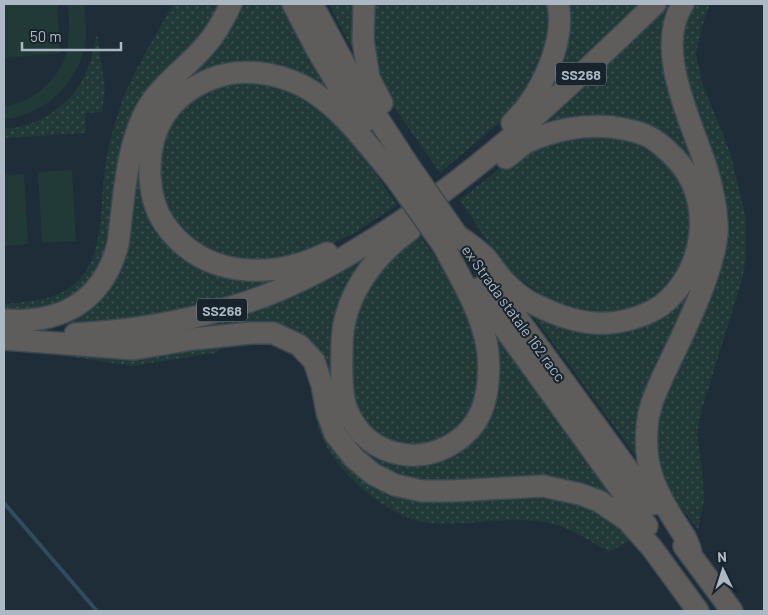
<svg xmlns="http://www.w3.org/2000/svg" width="768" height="615" font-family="Barlow,sans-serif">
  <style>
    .grass { fill: url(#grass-dots) }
    .pitch { fill: #213a38 }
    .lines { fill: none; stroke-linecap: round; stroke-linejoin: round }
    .stream { stroke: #304c5f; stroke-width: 4 }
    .trunk-casing { stroke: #3d4952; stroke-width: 24 }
    .trunk { stroke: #5e5d5b; stroke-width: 21 }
    .trunk-bridge-casing { stroke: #3d4952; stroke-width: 24; stroke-linecap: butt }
    .trunk-bridge { stroke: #5e5d5b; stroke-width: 21 }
    .labels { text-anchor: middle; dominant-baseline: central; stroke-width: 4; stroke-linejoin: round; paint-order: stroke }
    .shield { fill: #18232c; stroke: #808c97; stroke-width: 1 }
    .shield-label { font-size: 14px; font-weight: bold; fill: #acb9c5 }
    .street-label { font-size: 15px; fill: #acb9c5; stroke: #18232c }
  </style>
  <defs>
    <pattern id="grass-dots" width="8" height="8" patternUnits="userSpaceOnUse" patternTransform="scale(1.25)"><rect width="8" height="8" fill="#213a38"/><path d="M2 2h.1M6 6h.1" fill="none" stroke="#3f5453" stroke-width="1.8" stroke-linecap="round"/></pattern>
  </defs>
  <rect width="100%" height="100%" fill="#1e2d37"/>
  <path class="grass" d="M173 4H221L199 40 158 81 109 245 91 283 56 306 4 313V304C24 302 48 301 66 290 107 266 99 208 105 168 108 147 114 125 121 105 132 73 156 35 173 4Z
    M240 4H283L330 92 307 76 280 66 175 93 146 198 236 279 251 281 281 277C208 306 139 320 61 323L99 300 143 131Z
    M329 4H357L356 56 332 10Z
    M370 4H551L552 35 522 103 440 173 385 94 375 69Z
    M569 4H638L549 88C566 63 575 34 569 4Z
    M670 4H675L672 13 714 224 639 460 522 301 533 310 654 317 711 218 638 122 619 117 598 116 547 123Z
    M692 4H710L702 27 696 54 702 83 730 152 746 218V259L742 280 702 409 697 433 702 470 704 501 698 529C687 515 674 501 666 485 653 461 655 427 663 402L724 262 728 245 730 223 725 190 688 82 683 58V39L687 18Z
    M97 33 105 89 102 112 85 113 86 133 4 138V129C35 128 71 106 84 77 91 63 94 48 97 33Z
    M232 80 285 84 301 92 345 129 397 205 356 232 316 252 255 264 205 252 168 215 158 178 163 139 176 115 195 96Z
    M565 136H625L661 154 692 199 690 251 670 285 649 302 625 312 585 315 548 300 519 278 501 262 460 200 515 156Z
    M417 231 457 289 470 317 478 349 480 382 476 402 460 428 434 443 404 445 385 439 369 427 358 411 352 392 353 322 371 279Z
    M370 254 338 393 379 451 468 443 491 324 613 495 585 482 561 478 437 484 391 473 366 457 348 436 337 412 329 379 273 324 250 323 179 332 221 321 266 306Z
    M255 335 293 352C264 340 257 341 227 348L223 347 216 353 132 366 46 353 4 351V346Z
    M305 362 373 482 548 493 588 501 637 537 609 552C589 541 567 525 544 522 506 516 468 526 430 523 410 521 394 512 378 501 347 479 320 449 314 410 313 404 313 398 312 392 310 382 304 372 305 362Z"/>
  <path class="pitch" d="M4 4H57L60 53 4 58Z
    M68 4H84C85 19 88 35 84 50 74 87 42 116 4 119V106C29 105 60 79 66 54 70 37 69 21 68 4Z
    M72 170 76 241 42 243 38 172Z
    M24 174 28 244 4 246V175Z"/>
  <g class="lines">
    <path class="stream" d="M4 503 97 611"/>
    <g class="trunk-casing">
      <path id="trunk" d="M293 4 316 48 362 125
        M312 4 353 80 409 166
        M364 4 363 40 369 78 382 103
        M683 4C653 50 693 124 707 170 712 187 716 205 717 222 721 260 681 338 664 374 656 392 648 408 647 428 644 466 654 488 674 520 682 533 689 540 692 557
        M512 123C540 97 566 42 558 4
        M410 230C372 257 342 299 342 346 342 364 340 390 346 407 365 462 434 471 471 428 488 409 490 377 488 353 484 316 460 277 443 245
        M457 235C466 242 476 248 484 256 491 263 496 272 503 280 511 289 525 300 536 305 558 316 584 325 608 323 626 322 648 315 662 305 706 270 715 199 675 158 666 149 656 139 645 135 634 130 623 129 612 127 584 124 553 130 527 142 520 146 513 153 506 158
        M327 253C272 280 202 279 164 223 155 210 151 192 150 177 148 131 168 96 211 79 240 67 275 72 303 86 341 106 367 145 394 176
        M488 278 653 504
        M476 289 647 526
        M4 320C61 324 103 302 118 244 124 200 126 138 152 101 167 80 189 65 205 46 216 34 224 19 231 4
        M75 334C128 331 180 323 231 307 277 294 321 272 361 247 471 181 563 93 655 4
        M4 339 134 349 193 339 251 333H273L299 345 314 361 322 385 327 412 335 434 354 458 373 474 395 485 422 491H452L543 486 580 494 599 501 627 520 652 548 698 611
        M684 546 732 611"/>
    </g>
    <use href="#trunk" class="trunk"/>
    <g class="trunk-bridge-casing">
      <path id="trunk-bridge" d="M409 166 457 235
        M394 176 443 245"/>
    </g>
    <use href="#trunk-bridge" class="trunk-bridge"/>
  </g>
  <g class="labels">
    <g class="shield">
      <rect x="556" y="62.5" width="50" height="23" rx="4"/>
      <rect x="197" y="298.5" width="50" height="23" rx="4"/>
    </g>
    <g class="shield-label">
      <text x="581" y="74">SS268</text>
      <text x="222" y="310">SS268</text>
    </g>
    <g class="street-label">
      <text transform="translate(514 313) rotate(54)">ex Strada statale 162 racc</text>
    </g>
  </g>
  <rect width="768" height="615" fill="none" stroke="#acb9c5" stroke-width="10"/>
  <g transform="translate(723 570) rotate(356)" stroke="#18232c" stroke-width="4" paint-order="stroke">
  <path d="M0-4L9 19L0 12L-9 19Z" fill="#acb9c5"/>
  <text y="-8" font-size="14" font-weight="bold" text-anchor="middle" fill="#acb9c5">N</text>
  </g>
  <path d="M22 42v8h99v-8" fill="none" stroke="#acb9c5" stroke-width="2.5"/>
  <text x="30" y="42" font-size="15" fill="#acb9c5" stroke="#18232c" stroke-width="4" paint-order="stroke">50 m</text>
</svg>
